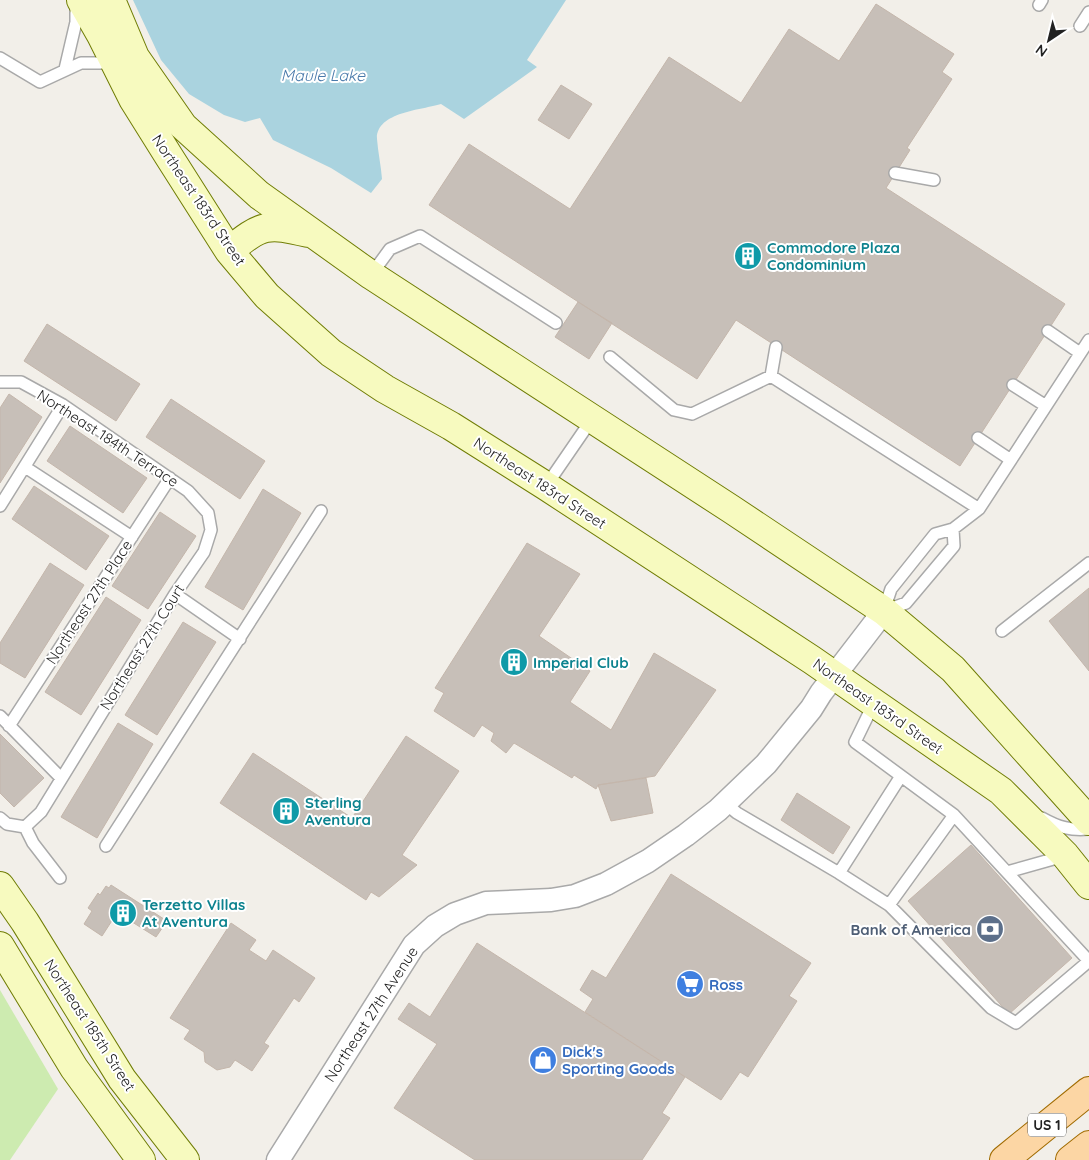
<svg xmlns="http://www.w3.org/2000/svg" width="1089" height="1160" font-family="Quicksand,sans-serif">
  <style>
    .grass { fill: #cdebb0 }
    .water { fill: #aad3df }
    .building { fill: #c7bfb8; stroke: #c4b6ab }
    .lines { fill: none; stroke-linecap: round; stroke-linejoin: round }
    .lane-casing { stroke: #a9a9a9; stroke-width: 14 }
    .street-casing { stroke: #a9a9a9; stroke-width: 25 }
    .secondary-casing { stroke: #707d05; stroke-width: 30 }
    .primary-casing { stroke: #a06b00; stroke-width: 30 }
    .lane { stroke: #fff; stroke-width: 11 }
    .street { stroke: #fff; stroke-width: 22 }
    .secondary { stroke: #f7fabf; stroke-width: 28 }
    .primary { stroke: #fcd6a4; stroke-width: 28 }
    .labels { text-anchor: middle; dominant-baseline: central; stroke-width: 4; stroke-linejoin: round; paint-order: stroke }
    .shield { fill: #fff; stroke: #646464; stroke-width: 1 }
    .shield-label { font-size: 14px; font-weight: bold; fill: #222 }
    .street-label { font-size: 15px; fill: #222; stroke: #fff }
    .culture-label { font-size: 15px; font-weight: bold; fill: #0d838f; stroke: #fff; text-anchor: start }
    .service-label { font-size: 15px; font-weight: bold; fill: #4e5e75; stroke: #fff; text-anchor: end }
    .shop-label { font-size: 15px; font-weight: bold; fill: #366cbe; stroke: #fff; text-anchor: start }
    .water-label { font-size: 16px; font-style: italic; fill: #4a7aab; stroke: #fff }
  </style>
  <rect width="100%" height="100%" fill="#f2efe9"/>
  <path class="grass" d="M0 990 58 1089 10 1160H0Z"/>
  <path class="water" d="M133 0H566L527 60 537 67 464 119 441 104C422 110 376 112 377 139 378 152 381 166 382 179L371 193 331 168 273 140 260 118 245 122 224 115 189 94 161 60Z"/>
  <path class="building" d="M876 4 954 54 942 72 952 79 907 148 910 150 886 188 1065 304 960 466 736 320 697 379 429 205 469 144 570 209 669 57 741 103 789 29 839 61Z
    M561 85 592 104 569 139 538 120Z
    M578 302 612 323 589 359 555 337Z
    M47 324 140 384 116 421 24 361Z
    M9 394 42 417 0 483V408Z
    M171 399 265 461 240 499 146 437Z
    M70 426 147 478 123 513 47 461Z
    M34 486 109 536 86 570 12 519Z
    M263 489 301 513 243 610 205 587Z
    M160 512 196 536 148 609 112 586Z
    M527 543 580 574 539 636 590 671 570 702 611 730 654 653 716 690 655 776 598 785 596 789 574 775 572 778 514 743 506 753 491 741 494 733 482 725 474 737 434 711 444 693 435 688Z
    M50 563 84 585 25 678 0 663V643Z
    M1089 588V671L1049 621Z
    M106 597 141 620 81 715 45 692Z
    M183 622 216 642 157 735 125 715Z
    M118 723 153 744 97 838 61 817Z
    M0 734 44 778 14 807 0 793Z
    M406 736 459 771 402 855 417 865 379 897 371 892 366 900 220 803 253 753 352 818Z
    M646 778 653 813 611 821 598 785Z
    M797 793 850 827 833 854 781 820Z
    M971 845 1072 958 1009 1014 908 901Z
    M671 874 811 963 789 996 797 1001 748 1077 740 1072 721 1100 585 1012 593 999 580 990 592 970 606 978Z
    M111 885 167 921 156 937 121 915 115 916 102 936 84 924 92 911 88 908 98 893 100 895 106 886 109 888Z
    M231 923 256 940 249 950 266 961 273 950 315 978 299 1002 294 998 264 1043 269 1046 252 1071 235 1060 230 1067 217 1070 205 1062 204 1052 184 1039 190 1030 170 1018Z
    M477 943 685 1077 662 1113 670 1118 642 1160H475L394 1108 437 1044 398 1019 409 1003 430 1017Z"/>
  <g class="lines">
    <g class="lane-casing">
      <path id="lane" d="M1039 5 1042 0
        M1080 26 1089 12
        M0 58 40 82 81 63H114
        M65 69 76 22V4
        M895 173 934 180
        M371 275 390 249 420 236 556 323
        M1048 331 1080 353
        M610 357 674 410 692 414 771 376 979 509
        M771 376 776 347
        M0 382H21L63 405 188 491 208 513 211 530 204 552 175 594 41 812 25 827 7 824 0 818
        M1013 385 1046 406
        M978 438 1011 460
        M25 467 132 537
        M546 486 592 419
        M0 506 63 405
        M175 594 240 639
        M884 610 891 589 935 534 953 529 979 509 1089 340
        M885 611 906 603 954 546 953 529
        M1002 631 1089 563
        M874 703 855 742 954 815 1089 961 1016 1023 991 1008 889 905 839 873 901 776
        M0 716 61 778
        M9 726 170 478
        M725 803 737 813 839 873
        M1042 818C1058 827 1071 831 1089 829
        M25 827 33 843 60 878
        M106 846 321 511
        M1007 872 1064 856
        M889 905 954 815"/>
    </g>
    <g class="street-casing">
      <path id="street" d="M278 1160 414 945 435 926 455 914 486 903 551 900 575 896 606 884 648 861 686 835 718 810 766 764 811 709 821 693 884 611"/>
    </g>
    <g class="secondary-casing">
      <path id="secondary" d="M81 0 101 35 133 99 168 155 229 251 267 296 331 353 385 389 451 426 546 486 812 660 1001 791 1065 855 1089 885
        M111 0 135 57 183 126 259 195 371 275 731 509 884 611 953 669 1089 821
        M229 251C262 224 267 223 308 233
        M0 886 25 922 122 1079 185 1160
        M0 946 74 1068 141 1160"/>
    </g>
    <g class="primary-casing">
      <path id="primary" d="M1004 1160 1089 1091
        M1070 1160 1089 1145"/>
    </g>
    <use href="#lane" class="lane"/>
    <use href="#street" class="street"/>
    <use href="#secondary" class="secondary"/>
    <use href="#primary" class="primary"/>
  </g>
  <defs>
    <g id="building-disc" transform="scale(1.4375)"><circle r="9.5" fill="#0f9aa8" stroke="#fff"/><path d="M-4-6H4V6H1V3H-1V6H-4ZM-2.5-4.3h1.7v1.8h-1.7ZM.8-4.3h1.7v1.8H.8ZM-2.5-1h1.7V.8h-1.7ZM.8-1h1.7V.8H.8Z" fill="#fff"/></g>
    <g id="bank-disc" transform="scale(1.4375)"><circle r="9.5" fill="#5c6f8a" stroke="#fff"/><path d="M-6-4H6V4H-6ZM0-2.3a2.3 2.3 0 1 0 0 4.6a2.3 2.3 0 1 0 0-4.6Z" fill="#fff"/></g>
    <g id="supermarket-disc" transform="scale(1.4375)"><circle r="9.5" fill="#3f7fe0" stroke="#fff"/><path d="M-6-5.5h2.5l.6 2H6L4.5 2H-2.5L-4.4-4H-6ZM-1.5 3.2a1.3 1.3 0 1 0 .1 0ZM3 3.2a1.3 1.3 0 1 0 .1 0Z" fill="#fff"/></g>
    <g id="shop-disc" transform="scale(1.4375)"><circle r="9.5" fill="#3f7fe0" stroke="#fff"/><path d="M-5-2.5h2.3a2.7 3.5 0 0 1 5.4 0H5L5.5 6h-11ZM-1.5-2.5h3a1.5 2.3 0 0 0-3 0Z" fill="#fff"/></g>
  </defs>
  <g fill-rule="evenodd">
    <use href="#building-disc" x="748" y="256"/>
    <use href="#building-disc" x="514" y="662"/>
    <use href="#building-disc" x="286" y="811"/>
    <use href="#building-disc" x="123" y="913"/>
    <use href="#bank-disc" x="990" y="929"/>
    <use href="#supermarket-disc" x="690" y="984"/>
    <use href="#shop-disc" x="543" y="1060"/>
  </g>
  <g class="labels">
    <rect class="shield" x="1028" y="1113.5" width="38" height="23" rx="4"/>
    <g class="shield-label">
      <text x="1047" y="1125">US 1</text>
    </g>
    <g class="street-label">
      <text transform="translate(199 200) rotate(56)">Northeast 183rd Street</text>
      <text transform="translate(108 438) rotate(33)">Northeast 184th Terrace</text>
      <text transform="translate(540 483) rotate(33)">Northeast 183rd Street</text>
      <text transform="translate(89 602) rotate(-57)">Northeast 27th Place</text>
      <text transform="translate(142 647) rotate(-58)">Northeast 27th Court</text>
      <text transform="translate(878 706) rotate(35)">Northeast 183rd Street</text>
      <text transform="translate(371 1014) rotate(-57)">Northeast 27th Avenue</text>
      <text transform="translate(90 1025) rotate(57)">Northeast 185th Street</text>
    </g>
    <g class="culture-label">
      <text x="767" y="247">Commodore Plaza<tspan x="767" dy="17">Condominium</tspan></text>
      <text x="533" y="662">Imperial Club</text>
      <text x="305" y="802">Sterling<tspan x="305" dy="17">Aventura</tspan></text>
      <text x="142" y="904">Terzetto Villas<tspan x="142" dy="17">At Aventura</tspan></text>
    </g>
    <g class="service-label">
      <text x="971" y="929">Bank of America</text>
    </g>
    <g class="shop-label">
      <text x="709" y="984">Ross</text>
      <text x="562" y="1051">Dick's<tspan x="562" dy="17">Sporting Goods</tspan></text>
    </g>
    <g class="water-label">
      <text x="323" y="75">Maule Lake</text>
    </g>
  </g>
  <g transform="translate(1049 40) rotate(215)" stroke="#ffffff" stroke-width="4" paint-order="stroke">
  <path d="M0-4L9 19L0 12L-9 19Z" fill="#222222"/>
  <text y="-8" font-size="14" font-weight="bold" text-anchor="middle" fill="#222222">N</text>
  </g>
</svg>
